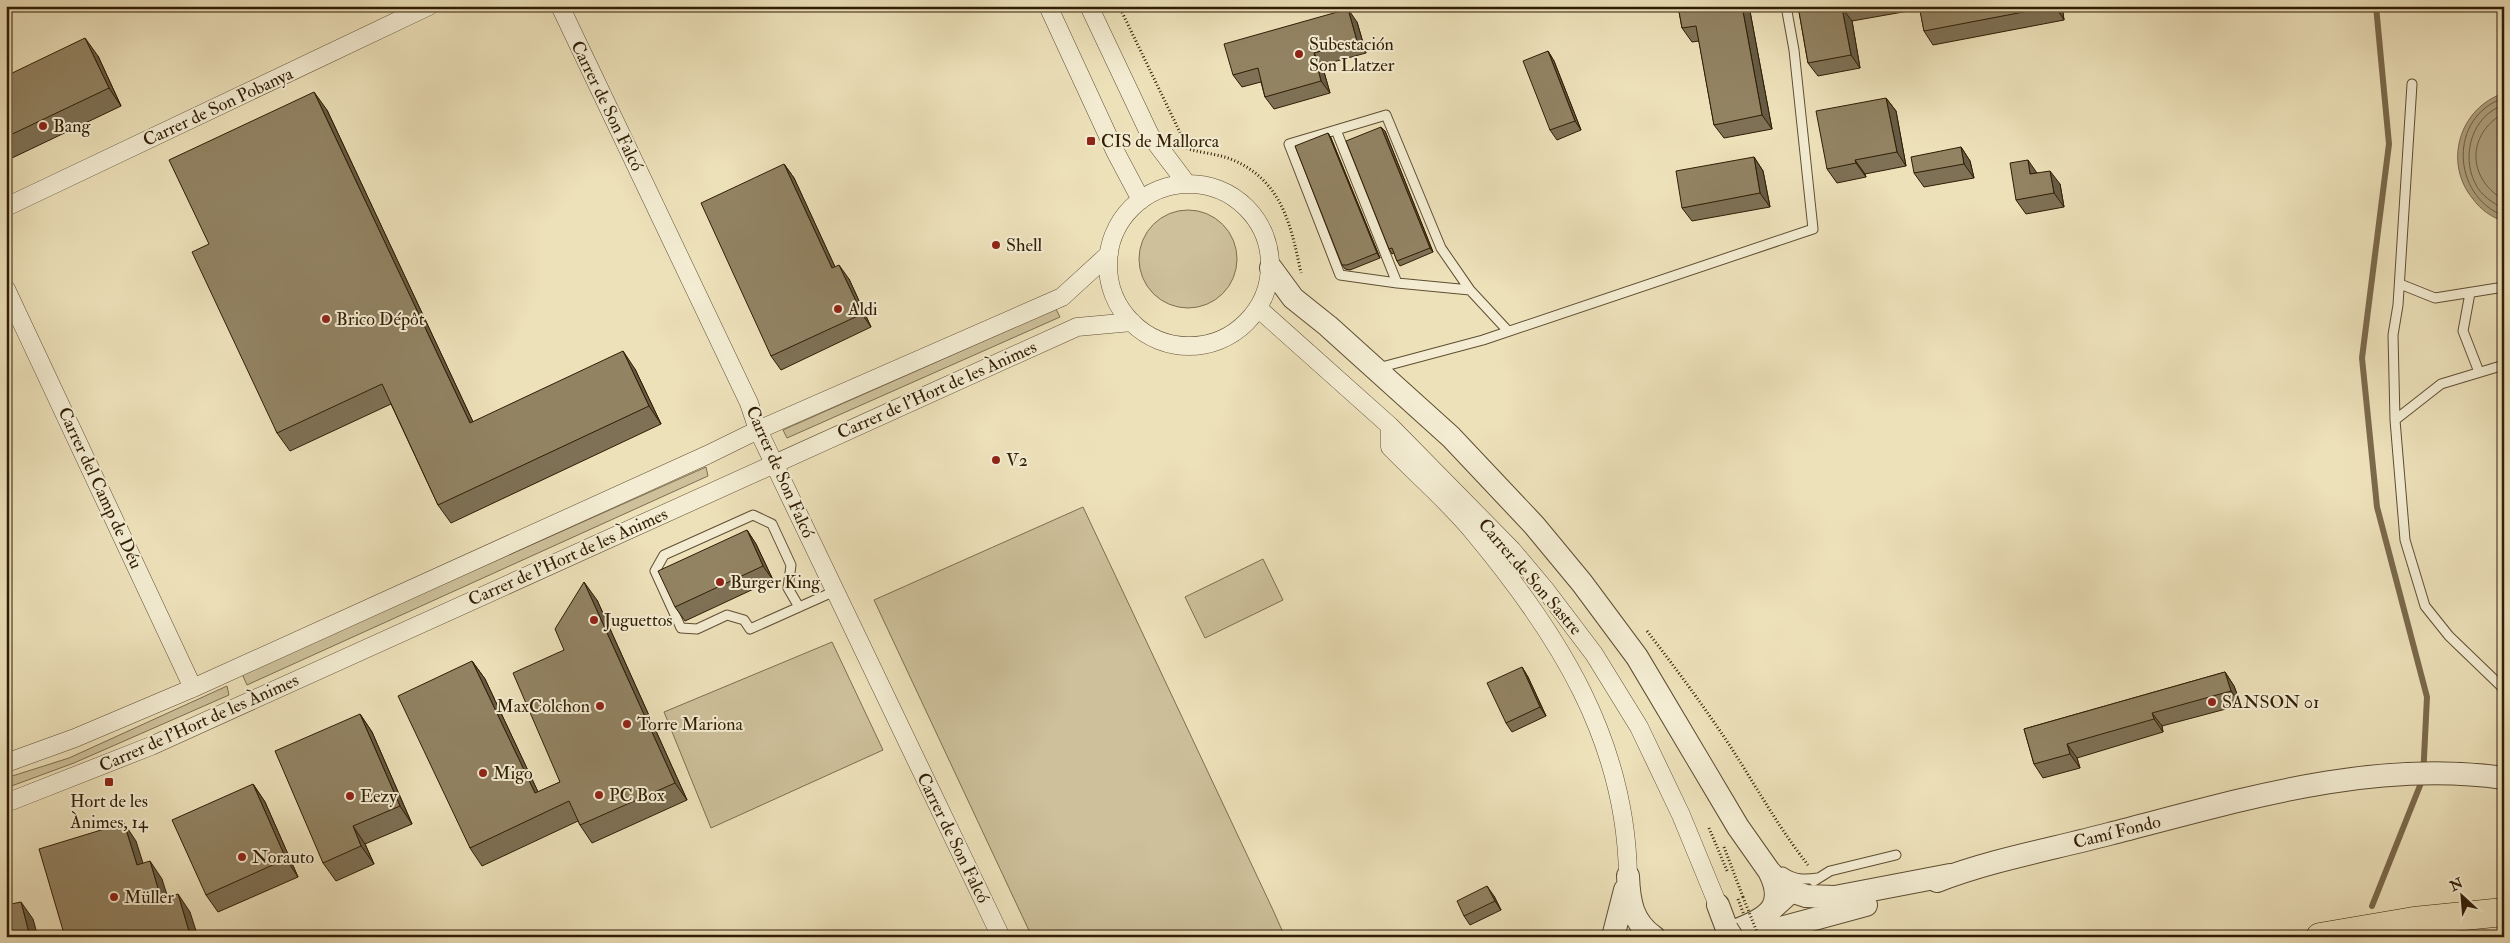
<svg xmlns="http://www.w3.org/2000/svg" width="2510" height="943" font-family="'IM FELL Double Pica',serif">
  <style>
    .green { fill: #cdc09b; stroke: #7e6e50 }
    .water { fill: #ad9e7c; stroke: #7b6a4c }
    .lines { fill: none; stroke-linecap: round; stroke-linejoin: round }
    .shore { stroke: #6e5e40; stroke-width: 1 }
    .stream { stroke: #7b6a4c; stroke-width: 6 }
    .service-casing { stroke: #5f4e32; stroke-width: 11 }
    .minor-casing { stroke: #5f4e32; stroke-width: 19 }
    .tertiary-casing { stroke: #5f4e32; stroke-width: 24 }
    .motorway-casing { stroke: #301d04; stroke-width: 29 }
    .path { stroke: #301d04; stroke-width: 3; stroke-dasharray: 1 2.5; stroke-linecap: butt }
    .service { stroke: #f3ecd2; stroke-width: 9 }
    .minor { stroke: #f3ecd2; stroke-width: 18 }
    .tertiary { stroke: #f3ecd2; stroke-width: 22 }
    .motorway { stroke: #ede1ba; stroke-width: 28 }
    .tertiary-bridge-casing { stroke: #5f4e32; stroke-width: 24; stroke-linecap: butt }
    .path-bridge { stroke: #301d04; stroke-width: 3; stroke-dasharray: 1 2.5; stroke-linecap: butt }
    .tertiary-bridge { stroke: #f3ecd2; stroke-width: 22 }
    .wall { fill: #7e7155; stroke: #301d04 }
    .shaded-wall { fill: #665c45; stroke: #301d04 }
    .building { fill: #928363; stroke: #301d04 }
    .poi-dot { fill: #8f2418; stroke: #f3ecd2; stroke-width: 2 }
    .labels { text-anchor: middle; dominant-baseline: central; stroke-width: 4; stroke-linejoin: round; paint-order: stroke }
    .poi-label { font-size: 18px; fill: #301d04; stroke: #f3ecd2; text-anchor: start }
    .street-label { font-size: 18px; fill: #301d04; stroke: #f3ecd2 }
  </style>
  <rect width="100%" height="100%" fill="#ede1ba"/>
  <filter id="stains"><feTurbulence type="fractalNoise" baseFrequency=".004" numOctaves="4"/><feColorMatrix values="0 0 0 0 .2 0 0 0 0 .09 0 0 0 0 .02 0 0 0 .5 -.17"/></filter>
  <radialGradient id="worn" r=".72"><stop offset=".6" stop-color="#630" stop-opacity="0"/><stop offset="1" stop-color="#630" stop-opacity=".3"/></radialGradient>
  <path class="green" d="M1139 259a49 49 0 1 1 98 0a49 49 0 1 1-98 0Z
    M1056 309 1060 317 787 438 783 430Z
    M706 467 708 476 247 685 242 674Z
    M1083 507 1273 910 1285 937H1032L874 600Z
    M1263 559 1283 600 1205 638 1185 597Z
    M832 642 883 750 711 828 664 712Z
    M227 686 229 695 74 763 6 788V778L69 758Z"/>
  <path class="water" d="M2504 93V221C2492 218 2480 209 2473 199 2443 163 2459 108 2504 93Z"/>
  <g class="lines">
    <path class="shore" d="M2504 98C2448 116 2451 196 2504 216
      M2504 105C2472 115 2461 155 2475 183 2481 196 2492 202 2504 209
      M2504 113C2466 134 2467 179 2504 200"/>
    <path class="stream" d="M2372 906 2423 778 2427 697 2377 507 2362 358 2389 144 2376 6"/>
    <g class="service-casing">
      <path id="service" d="M2412 84 2398 305 2393 335 2395 420 2405 540 2425 606 2449 636 2504 689
        M1336 130 1289 144 1340 275 1397 283
        M2400 284 2435 298 2504 287
        M1470 290 1397 283 1336 130 1386 115 1441 248 1470 290 1508 331
        M2470 293 2463 331 2479 372
        M1378 368 1483 340 1813 229 1794 50 1786 6
        M2395 420 2441 384 2504 365
        M799 607 788 588 791 565 772 524 753 515 664 555 655 571 681 628 697 629 727 615 744 620 750 629 835 591
        M1783 872C1795 880 1804 880 1818 878
        M1814 881 1830 871 1896 855
        M1776 914 1798 894"/>
    </g>
    <g class="minor-casing">
      <path id="minor" d="M560 6 749 403 758 430 1001 937
        M1048 6 1115 151 1141 200
        M1089 6 1150 135 1187 184
        M1108 265a81 81 0 1 1 162 0a81 81 0 1 1-162 0Z
        M6 207 429 6
        M6 289 193 688
        M1259 309 1390 426 1512 550 1544 588 1594 654 1639 727 1681 815 1718 905
        M1390 426V447C1418 476 1450 503 1475 534 1559 635 1626 741 1628 876
        M6 763 75 738 193 688 707 455 758 430 1062 297 1109 254
        M6 803 151 746 1077 327 1132 322"/>
    </g>
    <g class="tertiary-casing">
      <path id="tertiary" d="M1271 268 1293 298 1328 326 1451 437 1534 525 1582 583 1637 657 1738 827 1769 871 1780 883 1791 891 1806 896 1835 897 1950 875
        M1628 876C1629 901 1632 922 1654 937
        M1937 881C1990 860 2053 849 2109 834 2238 801 2369 759 2504 778
        M1718 905 1727 929
        M1737 930C1768 918 1787 906 1769 871
        M1613 937 1625 890
        M1739 937 1766 932 1866 905"/>
    </g>
    <g class="motorway-casing">
      <path id="motorway" d="M2320 937 2414 921 2504 912"/>
    </g>
    <path class="path" d="M1119 6 1188 149C1202 153 1219 154 1233 160 1282 181 1291 225 1301 273
      M1647 631C1677 670 1706 709 1732 749 1757 788 1779 828 1808 865
      M1709 828 1728 873
      M1724 847 1743 897"/>
    <use href="#service" class="service"/>
    <use href="#minor" class="minor"/>
    <use href="#tertiary" class="tertiary"/>
    <use href="#motorway" class="motorway"/>
    <g class="tertiary-bridge-casing">
      <path id="tertiary-bridge" d="M1727 929 1732 937"/>
    </g>
    <path class="path-bridge" d="M1743 897 1759 937
      M1738 899 1744 915"/>
    <use href="#tertiary-bridge" class="tertiary-bridge"/>
  </g>
  <path class="wall" d="M1678 6H1749L1772 129 1724 138 1714 125 1699 41 1692 42 1682 28Z
    M1798 6H2062L2064 20 1933 45 1924 31 1920 9 1852 21 1860 68 1818 76 1808 63Z
    M1357 22 1366 53 1322 65 1330 93 1274 109 1265 97 1261 82 1242 87 1233 75Z
    M1548 51 1554 61 1581 130 1557 140 1550 130Z
    M98 56 121 106 12 158 6 150V76Z
    M1886 98 1896 111 1906 166 1865 174 1866 177 1837 183 1827 169Z
    M327 110 473 422 635 369 661 424 451 523 438 505 391 404 290 451 277 433 209 244Z
    M1381 127 1385 131 1433 252 1400 266 1397 261 1394 253 1392 254 1389 249Z
    M1328 133 1331 138 1380 258 1350 270 1345 269 1342 265Z
    M1961 147 1970 161 1974 178 1924 187 1914 173Z
    M1754 157 1763 171 1770 207 1692 221 1682 208Z
    M784 164 794 178 835 267 849 279 871 327 781 370 771 356Z
    M2037 173 2060 184 2064 207 2026 214 2016 200Z
    M747 530 756 544 773 580 685 621 675 607Z
    M597 600 687 800 592 843 580 825 578 821 482 866 470 848 472 661 485 679 538 792 560 782 564 650Z
    M1522 667 1528 677 1546 716 1512 732 1506 723Z
    M2225 672 2234 686 2241 705 2162 726 2163 732 2077 758 2080 768 2043 778 2034 764 2024 729Z
    M360 714 372 732 412 824 365 844 374 864 336 881 323 863Z
    M253 784 265 802 298 877 218 912 206 895Z
    M1494 896 1501 910 1470 925 1464 916Z"/>
  <path class="shaded-wall" d="M1742 6H1749L1772 129 1762 115Z
    M2055 6H2062L2064 20Z
    M1842 8 1852 21 1860 68 1851 55Z
    M1348 9 1357 22 1366 53 1357 41Z
    M85 38 98 56 121 106 109 88Z
    M1548 51 1554 61 1581 130 1575 121Z
    M1314 53 1322 65 1330 93 1321 81Z
    M314 92 327 110 482 441 470 423Z
    M1886 98 1896 111 1906 166 1897 152Z
    M1381 127 1385 131 1433 252 1430 248Z
    M1328 133 1331 138 1380 258 1377 253Z
    M1961 147 1970 161 1974 178 1964 164Z
    M1754 157 1763 171 1770 207 1760 193Z
    M1855 160 1865 174 1866 177 1856 163Z
    M2028 160 2037 173 2030 174Z
    M784 164 794 178 842 282 832 268Z
    M2050 171 2060 184 2064 207 2054 193Z
    M839 265 849 279 871 327 862 314Z
    M623 351 635 369 661 424 649 406Z
    M747 530 756 544 773 580 763 566Z
    M584 582 597 600 687 800 675 783Z
    M472 661 485 679 547 811 535 793Z
    M1522 667 1528 677 1546 716 1540 707Z
    M2225 672 2234 686 2241 705 2231 691Z
    M2152 713 2162 726 2163 732 2154 719Z
    M360 714 372 732 412 824 400 806Z
    M2067 744 2077 758 2080 768 2070 754Z
    M253 784 265 802 298 877 286 859Z
    M124 823 136 841 149 882 137 865Z
    M353 826 365 844 374 864 361 846Z
    M150 861 162 879 174 917 161 899Z
    M1487 886 1494 896 1501 910 1495 901Z
    M178 894 190 912 198 937H192L190 935Z
    M21 902 33 919 38 937H30Z"/>
  <path class="building" d="M1678 6H1742L1762 115 1714 125 1696 26 1682 28Z
    M1798 6H1850L1842 8 1851 55 1808 63Z
    M1919 6H2055L1924 31Z
    M1348 9 1357 41 1314 53 1321 81 1265 97 1258 68 1233 75 1224 44Z
    M85 38 109 88 6 137V76Z
    M1548 51 1575 121 1550 130 1523 61Z
    M314 92 470 423 623 351 649 406 438 505 382 384 277 433 192 252 209 244 169 160Z
    M1886 98 1897 152 1855 160 1856 163 1827 169 1816 111Z
    M1381 127 1430 248 1397 261 1392 248 1389 249 1346 141Z
    M1328 133 1377 253 1347 265H1342L1295 146Z
    M1961 147 1964 164 1914 173 1911 157Z
    M1754 157 1760 193 1682 208 1676 171Z
    M2028 160 2030 174 2050 171 2054 193 2016 200 2010 163Z
    M784 164 832 268 839 265 862 314 771 356 701 203Z
    M747 530 763 566 675 607 658 571Z
    M584 582 675 783 580 825 569 801 470 848 398 696 472 661 535 793 560 782 513 673 564 650 555 629Z
    M1522 667 1540 707 1506 723 1487 683Z
    M2225 672 2231 691 2152 713 2154 719 2067 744 2070 754 2034 764 2024 729Z
    M360 714 400 806 353 826 361 846 323 863 275 751Z
    M253 784 286 859 206 895 172 820Z
    M124 823 137 865 150 861 161 899 178 894 190 935 185 937H65L39 849Z
    M1487 886 1495 901 1464 916 1457 901Z
    M21 902 30 937H6V905Z"/>
  <g class="poi-dot">
    <circle cx="1299" cy="54" r="5"/>
    <circle cx="43" cy="126" r="5"/>
    <rect x="1086" y="136" width="10" height="10" rx="2.5"/>
    <circle cx="996" cy="245" r="5"/>
    <circle cx="838" cy="309" r="5"/>
    <circle cx="326" cy="319" r="5"/>
    <circle cx="996" cy="460" r="5"/>
    <circle cx="720" cy="582" r="5"/>
    <circle cx="594" cy="620" r="5"/>
    <circle cx="2212" cy="702" r="5"/>
    <circle cx="600" cy="706" r="5"/>
    <circle cx="627" cy="724" r="5"/>
    <circle cx="483" cy="773" r="5"/>
    <rect x="104" y="777" width="10" height="10" rx="2.5"/>
    <circle cx="599" cy="795" r="5"/>
    <circle cx="350" cy="796" r="5"/>
    <circle cx="242" cy="857" r="5"/>
    <circle cx="114" cy="897" r="5"/>
  </g>
  <g class="labels">
    <g class="poi-label">
      <text x="1309" y="44">Subestación<tspan x="1309" dy="21">Son Llatzer</tspan></text>
      <text x="53" y="126">Bang</text>
      <text x="1101" y="141">CIS de Mallorca</text>
      <text x="1006" y="245">Shell</text>
      <text x="848" y="309">Aldi</text>
      <text x="336" y="319">Brico Dépôt</text>
      <text x="1006" y="460">V2</text>
      <text x="730" y="582">Burger King</text>
      <text x="604" y="620">Juguettos</text>
      <text x="2222" y="702">SANSON 01</text>
      <text x="590" y="706" text-anchor="end">MaxColchon</text>
      <text x="637" y="724">Torre Mariona</text>
      <text x="493" y="773">Migo</text>
      <text x="609" y="795">PC Box</text>
      <text x="360" y="796">Eezy</text>
      <text x="109" y="801" text-anchor="middle">Hort de les<tspan x="109" dy="21">Ànimes, 14</tspan></text>
      <text x="252" y="857">Norauto</text>
      <text x="124" y="897">Müller</text>
    </g>
    <g class="street-label">
      <text transform="translate(607 106) rotate(64)">Carrer de Son Falcó</text>
      <text transform="translate(218 107) rotate(-25)">Carrer de Son Pobanya</text>
      <text transform="translate(937 390) rotate(-24)">Carrer de l'Hort de les Ànimes</text>
      <text transform="translate(780 472) rotate(66)">Carrer de Son Falcó</text>
      <text transform="translate(100 488) rotate(65)">Carrer del Camp de Déu</text>
      <text transform="translate(568 557) rotate(-24)">Carrer de l'Hort de les Ànimes</text>
      <text transform="translate(1530 577) rotate(49)">Carrer de Son Sastre</text>
      <text transform="translate(199 723) rotate(-24)">Carrer de l'Hort de les Ànimes</text>
      <text transform="translate(2117 832) rotate(-14)">Camí Fondo</text>
      <text transform="translate(953 838) rotate(64)">Carrer de Son Falcó</text>
    </g>
  </g>
  <rect width="2510" height="943" fill="none" stroke="#ede1ba" stroke-width="25"/>
  <rect x="8" y="8" width="2495" height="928" fill="none" stroke="#301d04" stroke-width="2.5"/>
  <rect x="12" y="12" width="2485" height="918" fill="none" stroke="#301d04"/>
  <g transform="translate(2462 896) rotate(334)" stroke="#f3ecd2" stroke-width="4" paint-order="stroke">
  <path d="M0-4L9 19L0 12L-9 19Z" fill="#301d04"/>
  <text y="-8" font-size="14" font-weight="bold" text-anchor="middle" fill="#301d04">N</text>
  </g>
  <rect width="100%" height="100%" filter="url(#stains)"/>
  <rect width="100%" height="100%" fill="url(#worn)"/>
</svg>
